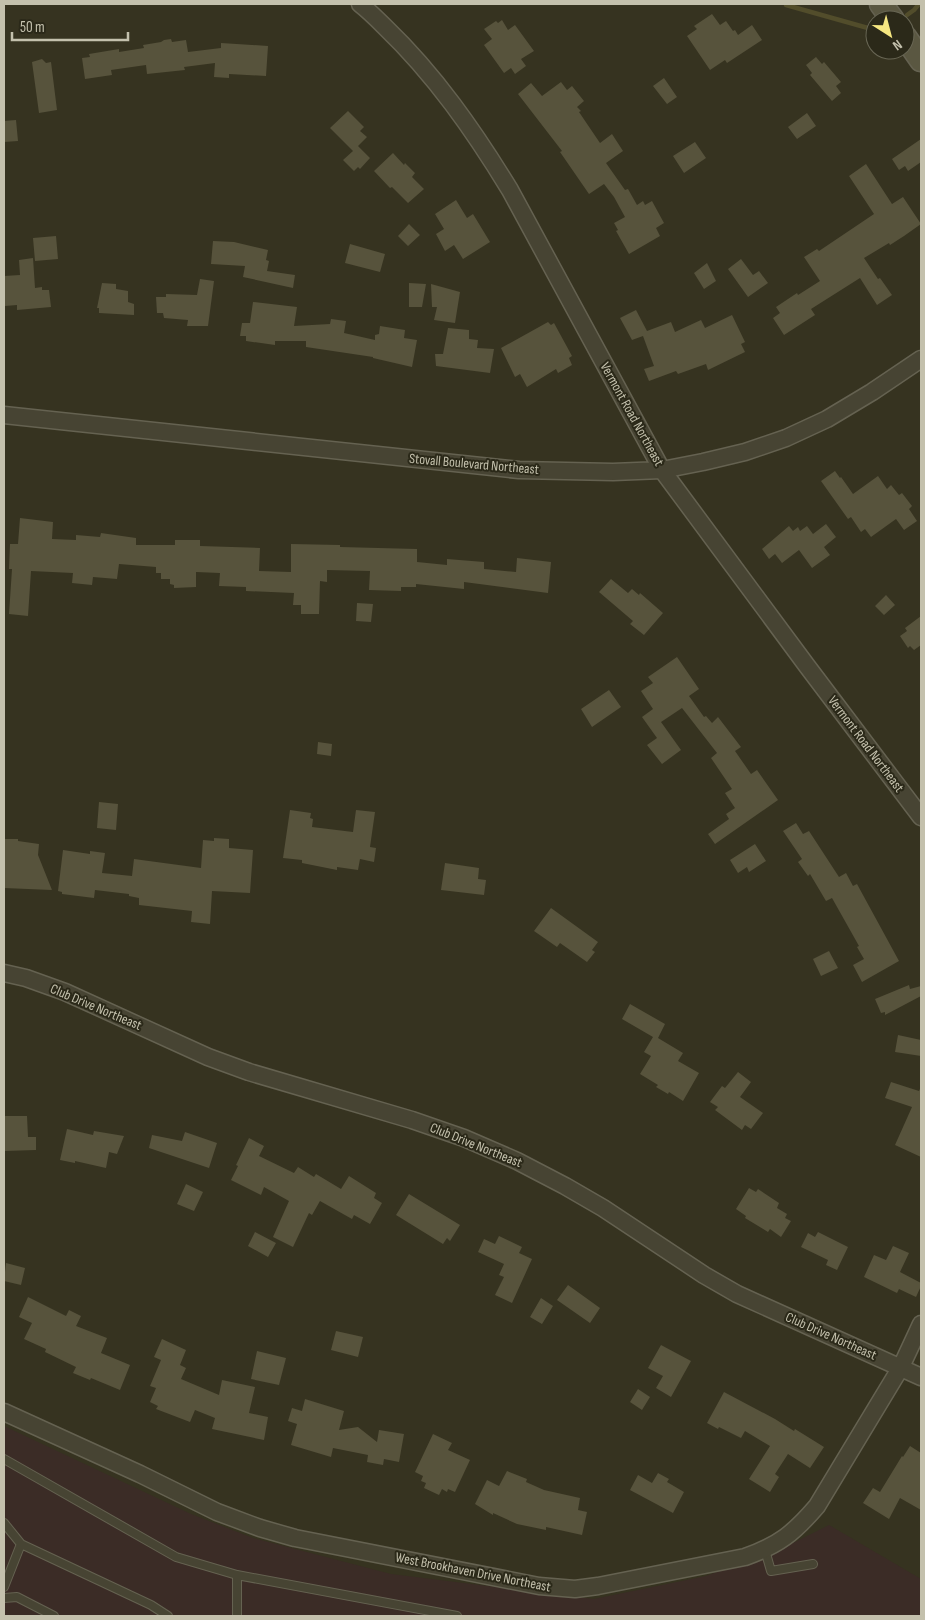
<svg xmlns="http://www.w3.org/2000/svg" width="925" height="1620" font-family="'Sofia Sans Condensed',sans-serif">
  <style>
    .green { fill: #3b2c26 }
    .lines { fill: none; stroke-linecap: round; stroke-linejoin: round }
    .stream { stroke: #524d2b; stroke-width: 4.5 }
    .building { fill: #57533c }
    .lane-casing { stroke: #656251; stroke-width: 10 }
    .street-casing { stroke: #656251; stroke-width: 19 }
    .secondary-casing { stroke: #656251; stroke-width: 25 }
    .lane { stroke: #474433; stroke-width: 8 }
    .street { stroke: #474433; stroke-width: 16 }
    .secondary { stroke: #5a5741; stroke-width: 22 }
    .labels { text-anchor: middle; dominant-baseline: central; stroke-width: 4; stroke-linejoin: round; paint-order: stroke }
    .street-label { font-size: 14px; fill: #c4c1ad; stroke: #2b2919 }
  </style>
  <rect width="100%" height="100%" fill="#363320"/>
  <path class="green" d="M4 1426 191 1514 253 1538 391 1574 594 1599 706 1576 791 1544 829 1525 921 1579V1616H4Z"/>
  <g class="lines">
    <path class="stream" d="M786 5 875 30
      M907 15 914 10 919 4"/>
  </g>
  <path class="building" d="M712 14 720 25 726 21 733 31 735 30 738 35 752 25 762 40 727 63 725 60 710 70 687 36 697 29 694 26Z
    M502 20 508 30 515 25 534 51 521 59 526 66 515 74 511 68 504 73 484 45 492 39 484 29 496 21 498 23Z
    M171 39 172 42 186 40 188 52 221 48V43L268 46 266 76 229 74V78L214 77 215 63 184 67 185 70 147 74 146 65 111 70 112 75 85 79 82 58 90 57 89 54 119 49V52L144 48 143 45 161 42 164 40Z
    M816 57 822 64 824 62 841 82 836 86 841 93 832 101 810 75 812 73 806 65Z
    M42 59 46 63 51 62 57 110 39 113 32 62Z
    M664 78 677 97 667 104 653 86Z
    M561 82 567 90 572 86 584 101 577 107 581 111 579 112 600 143 612 134 623 151 606 163 625 190 628 189 637 205 643 201 645 205 652 201 664 223 656 228 660 236 629 254 616 231 618 230 614 223 625 217 614 197 604 184 589 194 560 152 562 151 518 94 531 83 542 96Z
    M348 111 364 127 360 131 367 137 358 146 370 158 360 169 358 167 354 171 343 160 353 151 330 128Z
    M807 113 816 126 797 139 788 127Z
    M16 120 18 141 4 142V121Z
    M921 139V162L908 171 905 166 899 170 892 159Z
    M695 142 706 158 684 173 673 156Z
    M393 153 404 165 405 163 415 173 412 177 424 189 408 203 392 187 390 188 374 171Z
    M866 164 892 204 903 197 921 224 904 236 890 245 889 243 864 258 878 279 880 278 892 295 877 305 860 278 811 309 815 315 784 335 773 318 780 313 776 307 797 293 798 295 820 281 804 257 817 249 819 251 874 214 849 176Z
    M456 200 467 218 473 214 490 242 463 259 454 245 445 251 436 234 444 229 435 214Z
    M409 224 420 235 408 246 398 236Z
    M56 236 58 259 35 261 33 238Z
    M213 241 234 242 268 250 266 260 269 261 267 271 295 275 293 288 243 277 245 266 211 264Z
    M350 244 385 254 380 272 345 263Z
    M33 258 35 288 42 287V290H49L51 307 17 310V305L5 306 4 276 20 275 19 260Z
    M741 259 753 275 759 271 768 283 748 297 728 269Z
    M707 263 716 281 704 289 694 273Z
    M200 279 214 281 208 326H187L188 320 164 318 163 313H157L156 297H166V294L197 295Z
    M102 283 116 284V289L128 291V302L134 304V315L99 313V308H97Z
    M409 283 426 284 422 307H409Z
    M431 284 460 292 455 323 434 320 437 307H432Z
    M253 302 297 307 294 326 330 324 331 319 346 321 344 333 375 340V335L379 334 380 326 405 330 404 338 417 340 412 367 373 358V357L306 347V341H275V345L246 341V336H240L242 323H250Z
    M636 310 647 331 671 322 675 332 701 320 705 328 732 315 745 342 741 344 745 352 708 370 706 364 678 374 676 371 649 381 644 369 654 366 643 336 632 340 620 318Z
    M548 322 551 325 554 323 572 356 569 358 572 365 558 373 556 369 527 387 520 374 515 377 501 348Z
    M448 328 469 330V339L478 340 477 348 494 349 490 373 436 366 435 354H443Z
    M835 471 840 478 841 477 853 494 878 476 887 489 891 485 899 495 902 493 912 506 909 509 917 521 904 530 896 519 871 537 865 529 861 532 851 517 848 519 821 481Z
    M20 518 53 522 52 539 76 540V535L100 537 101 533 136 538V545H175V540H200V546L260 548 259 571 291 572V544L340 545V547L417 549V562L447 565V559L484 562V569L516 572 517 558 551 562 548 593 464 582V589L416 584V587H401V591L369 590 370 571 327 570V582L320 581 319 614H301V605H293L294 593 246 591V587L219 586 220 573 196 572V587L174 588V585L170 584V579H161V573H156V567L119 564 117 579 93 577 92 585 72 583 73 573 31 571 28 616 9 614 12 569H9L10 544H18Z
    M826 524 836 537 824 547 830 555 812 568 799 550 782 563 775 554 769 559 762 549 789 526 793 531 798 527 800 531 807 526 813 534Z
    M611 579 628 593 632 589 639 595 640 593 663 613 644 635 630 624 633 621 599 592Z
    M886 595 895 605 884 615 875 606Z
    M357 603 373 604 371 622 356 621Z
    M921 616V645L914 650 910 646 908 648 900 636 907 631 905 628Z
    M677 657 699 689 689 696 704 717 706 716 712 723 718 717 741 747 735 751 751 774 757 770 778 800 715 844 708 834 729 819 726 814 735 808 725 793 732 789 711 758 717 753 682 708 661 722 681 750 662 764 647 745 657 738 642 717 653 709 641 691 653 683 648 677Z
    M609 690 621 707 592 727 581 709Z
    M318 742 332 744 331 756 317 754Z
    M99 802 118 804 116 830 97 828Z
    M290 810 311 813 310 818 313 819 312 827 353 832 356 810 375 812 370 847 376 848 374 862 360 859 358 870 337 867V870L302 863V860L283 858Z
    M796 823 803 834 809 831 839 877 846 873 853 886 857 884 899 961 862 982 853 965 864 959 857 947 859 946 832 898 826 901 810 874 808 876 798 862 802 859 783 831Z
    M214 838 229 839V848L253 850 250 893 212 891 210 924 191 922 192 911 139 905V898L129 896V894L95 890 94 898 62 894V892L58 891 63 850 90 854V851L105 853 102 873 132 876 134 859 201 868 203 840 214 841Z
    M4 839H18V841L39 844 38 855 52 890 4 888Z
    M755 844 766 861 749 872 747 867 738 873 730 860Z
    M445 863 479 868 478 879 486 880 484 895 441 890Z
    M551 908 598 942 592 950 595 952 587 962 560 943 557 947 534 931Z
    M829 951 838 968 821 976 813 959Z
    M909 985 910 989 921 986V996L885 1015V1012L881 1013 875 999Z
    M630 1004 665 1024 658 1038 683 1053 678 1061 699 1073 683 1101 669 1092 668 1094 656 1087 658 1085 640 1074 651 1056 644 1052 653 1037 622 1019Z
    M898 1035 921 1040V1056L895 1052Z
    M738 1072 751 1082 740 1097 763 1113 751 1129 745 1125 742 1130 715 1110 718 1107 710 1102 722 1086 725 1088Z
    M891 1082 919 1091 921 1087V1157L895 1145 912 1107 885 1098Z
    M4 1116H27L28 1137H36V1150L4 1151Z
    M67 1129 93 1135 94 1131 124 1136 117 1154 109 1152 106 1168 75 1161V1163L60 1160Z
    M185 1132 217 1143 209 1168 149 1148 152 1135 182 1141Z
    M249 1138 264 1146 259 1156 294 1173 298 1167 314 1177 316 1174 341 1189 349 1176 376 1193 374 1198 382 1203 370 1224 354 1215 352 1219 320 1201 312 1215 309 1213 293 1247 273 1237 289 1201 264 1187 261 1195 231 1180 238 1166 236 1165Z
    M186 1184 203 1192 194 1211 177 1204Z
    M749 1188 756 1192 758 1189 779 1203 777 1208 787 1214 785 1218 791 1221 781 1237 770 1229 768 1232 745 1218 746 1216 736 1209Z
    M409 1194 460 1225 450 1241 447 1238 443 1244 396 1215Z
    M255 1232 276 1243 268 1257 248 1246Z
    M818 1232 848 1247 837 1270 826 1265 828 1260 801 1247 808 1233 815 1237Z
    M499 1236 522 1247 519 1253 532 1259 512 1303 495 1295 504 1277 499 1275 504 1264 478 1252 484 1239 495 1244Z
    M893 1246 909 1253 900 1272 921 1283V1286L916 1297 899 1289 897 1293 864 1277 874 1255 886 1260Z
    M6 1263 25 1268 21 1285 4 1281Z
    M568 1285 600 1308 590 1323 557 1300Z
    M28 1297 66 1316 69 1310 81 1316 76 1326 107 1338 101 1353 130 1365 120 1390 91 1378 90 1380 73 1373 76 1367 45 1352 46 1349 24 1339 32 1323 19 1317Z
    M541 1298 553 1306 542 1324 530 1317Z
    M336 1331 363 1337 358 1357 331 1350Z
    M162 1339 186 1350 180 1365 186 1368 181 1379 219 1395 222 1380 255 1387 249 1413 268 1417 264 1440 212 1429 215 1418 195 1410 190 1422 156 1409 158 1406 150 1402 156 1388 150 1386 161 1360 154 1357Z
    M661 1345 691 1361 671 1397 656 1388 663 1376 648 1368Z
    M257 1351 286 1358 279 1385 251 1379Z
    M638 1389 650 1397 642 1410 630 1402Z
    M724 1392 775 1419 794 1431 795 1429 824 1447 810 1468 788 1454 775 1474 779 1477 770 1492 749 1479 770 1446 745 1431 741 1438 719 1427 718 1429 707 1423Z
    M305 1399 344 1411 339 1430 358 1427 377 1442 379 1430 404 1434 399 1462 384 1459 383 1465 367 1462 368 1455 333 1448 331 1457 291 1445 297 1424 288 1421 292 1408 302 1411Z
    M433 1434 452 1443 448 1450 470 1460 455 1492 448 1489 447 1492 442 1489 439 1495 424 1488 426 1483 421 1481 423 1476 415 1472Z
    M910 1446 921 1453V1510L900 1498 889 1519 863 1503 873 1488 880 1492 902 1456 903 1457Z
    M507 1471 527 1479 526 1482 544 1490 580 1498 578 1510 587 1512 582 1535 546 1527V1530L517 1524 493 1513V1515L475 1504 487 1480 499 1486Z
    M658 1473 669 1479 667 1482 684 1492 673 1513 630 1490 638 1475 652 1483Z"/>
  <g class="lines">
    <g class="lane-casing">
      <path id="lane" d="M4 1459 176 1557 237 1575 457 1616
        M4 1523 21 1544 151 1605 168 1616
        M765 1550 771 1571 813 1564
        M4 1587 21 1544
        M4 1598 17 1597 54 1616
        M237 1616V1575"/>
    </g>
    <g class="street-casing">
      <path id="street" d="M360 4C369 11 377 19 385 27 435 75 474 131 510 190L662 470 807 666 921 817
        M4 415 519 470 613 472 662 470 703 462 745 452 786 438 827 419 872 392 921 359
        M4 973 26 978 65 992 208 1057 249 1072 412 1120 464 1138 517 1161 565 1186 603 1208 704 1275 737 1294 921 1377
        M4 1412 140 1474 217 1512 260 1528 295 1538 539 1586 575 1589 598 1586 745 1557C779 1545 794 1533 817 1506L901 1367 921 1324"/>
    </g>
    <g class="secondary-casing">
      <path id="secondary" d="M881 4 893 20
        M905 37 921 60"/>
    </g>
    <use href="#lane" class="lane"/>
    <use href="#street" class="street"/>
    <use href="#secondary" class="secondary"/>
  </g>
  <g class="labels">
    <g class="street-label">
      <text transform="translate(632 414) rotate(61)">Vermont Road Northeast</text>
      <text transform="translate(474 464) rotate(5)">Stovall Boulevard Northeast</text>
      <text transform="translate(866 744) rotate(53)">Vermont Road Northeast</text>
      <text transform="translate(96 1007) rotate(23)">Club Drive Northeast</text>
      <text transform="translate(476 1145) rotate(22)">Club Drive Northeast</text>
      <text transform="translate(831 1336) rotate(24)">Club Drive Northeast</text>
      <text transform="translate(473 1572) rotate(11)">West Brookhaven Drive Northeast</text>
    </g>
  </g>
  <rect width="925" height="1620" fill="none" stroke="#c4c1ad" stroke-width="10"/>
  <g transform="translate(890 35) rotate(144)"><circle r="24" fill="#2b2919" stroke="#686654"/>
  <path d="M0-4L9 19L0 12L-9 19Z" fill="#f6e781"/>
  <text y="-8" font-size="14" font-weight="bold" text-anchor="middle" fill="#c4c1ad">N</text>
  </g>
  <path d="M12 32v8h116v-8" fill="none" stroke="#c4c1ad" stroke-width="2.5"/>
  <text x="20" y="32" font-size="15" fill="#c4c1ad" stroke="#2b2919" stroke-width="4" paint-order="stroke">50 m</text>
</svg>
